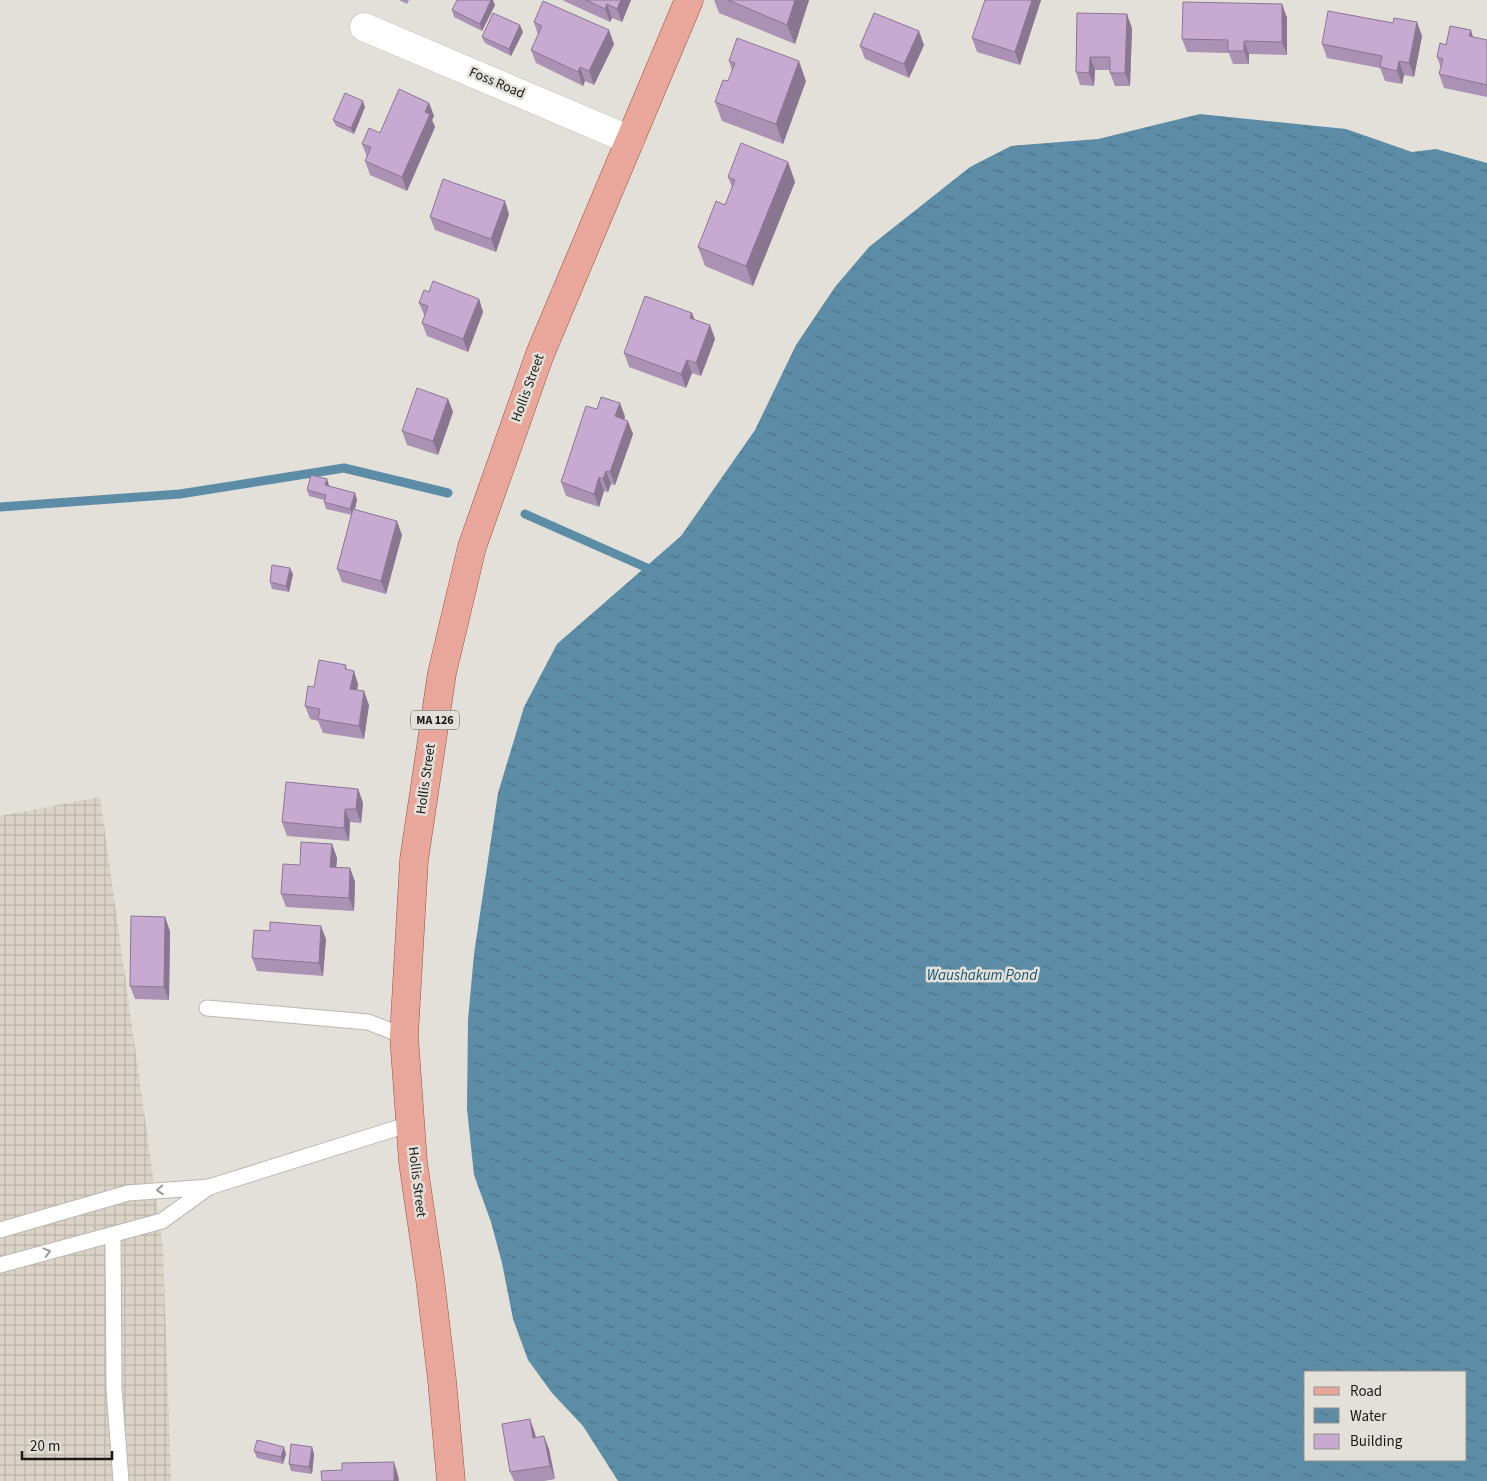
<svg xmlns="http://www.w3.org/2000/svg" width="1487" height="1481" font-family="'Source Sans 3',sans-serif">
<defs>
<pattern id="industrial-grid" width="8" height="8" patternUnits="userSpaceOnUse" patternTransform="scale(1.25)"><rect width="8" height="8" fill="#dbd3c7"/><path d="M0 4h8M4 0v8" fill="none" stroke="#bbb5aa"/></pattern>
<pattern id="water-ripples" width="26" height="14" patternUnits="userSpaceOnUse" patternTransform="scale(1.25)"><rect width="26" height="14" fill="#5d8ca6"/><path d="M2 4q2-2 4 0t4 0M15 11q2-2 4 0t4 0" fill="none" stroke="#4c7286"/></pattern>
</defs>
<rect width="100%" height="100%" fill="#e3e0da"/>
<path fill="url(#industrial-grid)" d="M100 797 163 1248 171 1481H0V816Z"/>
<path fill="url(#water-ripples)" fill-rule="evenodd" d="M1200 114 1346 129 1412 152 1436 149 1487 163V1481H618L583 1426 552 1393 528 1360 513 1319 502 1263 491 1222 474 1175 467 1109 468 1020 474 954 498 793 524 707 557 644 681 536 755 430 796 345 835 287 869 247 970 167 1011 146 1098 139ZM1306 1372H1466V1460H1306Z"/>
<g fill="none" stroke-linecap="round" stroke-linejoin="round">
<g stroke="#5d8ca6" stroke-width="9">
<path d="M0 507 180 494 344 468 448 493"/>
<path d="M525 514 654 571"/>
</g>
<g stroke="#bbb8b3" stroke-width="17">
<g id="lane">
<path d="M207 1008 368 1022 404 1036"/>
<path d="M0 1230 128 1193 209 1187 410 1124"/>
<path d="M113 1235 114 1388 121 1481"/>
<path d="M0 1265 162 1221 209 1187"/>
</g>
</g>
<g stroke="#bbb8b3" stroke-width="29">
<path id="street" d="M364 27 630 140"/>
</g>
<g stroke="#974e41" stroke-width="29">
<path id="primary" d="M451 1481 442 1380 430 1279 413 1162 404 1036 414 860 442 673 472 547 540 354 689 0"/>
</g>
<use href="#lane" stroke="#fff" stroke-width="15"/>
<use href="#street" stroke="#fff" stroke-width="28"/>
<use href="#primary" stroke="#e9a69a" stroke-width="28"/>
</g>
<g fill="#ab91b4">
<path d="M399 0H409L407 4Z"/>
<path d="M563 0H631L622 22 612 18 610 22 564 1Z"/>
<path d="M714 0H809L795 44 719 13Z"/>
<path d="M1041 0 1020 65 977 52 972 38Z"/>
<path d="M1282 4 1287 18V55L1249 54V64H1233L1229 53 1187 52 1182 39Z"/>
<path d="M495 5 482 31 454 17 452 10Z"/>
<path d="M1077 13 1132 28 1130 86H1115L1110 73V70H1095L1094 86 1080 85 1076 72Z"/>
<path d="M534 22 614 44 594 85 585 81 583 86 536 63 531 50 538 35Z"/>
<path d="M523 32 511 56 485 43 482 37Z"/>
<path d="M1422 36 1414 77 1404 75 1402 84 1385 81 1380 68 1327 58 1322 44Z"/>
<path d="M1473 37 1487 40V97L1444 88 1439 74 1441 68 1437 57 1446 45Z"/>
<path d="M924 45 909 78 865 59 860 46Z"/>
<path d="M729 61 806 81 783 144 722 121 715 102 728 81 732 70Z"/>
<path d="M429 103 434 116 432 120 435 127 407 191 370 175 365 161 367 157 362 144Z"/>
<path d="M365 107 354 134 336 126 333 120Z"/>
<path d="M788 162 795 182 753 286 705 266 698 247 725 205 732 187 728 177Z"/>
<path d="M509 214 496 252 435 230 430 217Z"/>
<path d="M429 292 479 299 483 312 468 352 427 336 422 323 425 317 419 303Z"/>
<path d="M692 313 694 320 710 325 715 339 701 376 692 373 686 388 629 367 624 353Z"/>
<path d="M448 399 453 412 438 455 407 445 402 431Z"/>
<path d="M620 403 625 417 624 419 633 434 615 485 611 484 608 492 604 491 599 507 566 496 561 482 597 409Z"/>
<path d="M327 479 329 486 355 493 357 500 355 509 402 535 386 594 342 582 337 569 352 515 326 509 324 502V500L309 496 307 490Z"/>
<path d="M293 574 289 592 272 589 270 582Z"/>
<path d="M346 665 347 670 358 684 357 690 369 705 364 739 323 733 318 721 310 719 305 706 314 687Z"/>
<path d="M358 789 363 803 361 823 350 822 349 841 287 836 282 822Z"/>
<path d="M332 844 337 858 336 868H350L355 882 354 911 286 907 281 894 300 865Z"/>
<path d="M170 931 169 1000 135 999 130 986Z"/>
<path d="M326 939 323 976 257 971 252 958Z"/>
<path d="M535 1433V1437L549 1449 555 1479 544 1481H514L510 1472Z"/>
<path d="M312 1447 314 1454 312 1474 291 1471 289 1464Z"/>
<path d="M254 1451 286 1454 283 1464 257 1458Z"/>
</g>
<g fill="#8b7692">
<path d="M491 0H493L495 5 482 31 480 24Z"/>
<path d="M621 0H631L622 22 617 9Z"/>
<path d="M795 0H809L795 44 787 25Z"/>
<path d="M1032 0H1041L1020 65 1015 52Z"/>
<path d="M607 4 612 18 610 22 605 9Z"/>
<path d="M1282 4 1287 18V55L1282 42Z"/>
<path d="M1127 14 1132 28 1130 86 1125 73Z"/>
<path d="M1417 22 1422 36 1414 77 1409 63Z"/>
<path d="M520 25 523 32 511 56 509 49Z"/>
<path d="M609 30 614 44 594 85 589 71Z"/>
<path d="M1471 30 1475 44 1469 36Z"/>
<path d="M919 31 924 45 909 78 904 64Z"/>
<path d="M1244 41 1249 54V64L1244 51Z"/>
<path d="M1090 57 1095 70 1094 86 1089 73Z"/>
<path d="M799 61 806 81 783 144 776 124Z"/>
<path d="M1399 61 1404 75 1402 84 1397 71Z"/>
<path d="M580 67 585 81 583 86 578 72Z"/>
<path d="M363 101 365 107 354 134 351 128Z"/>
<path d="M429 103 434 116 432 120 435 127 407 191 402 177Z"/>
<path d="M788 162 795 182 753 286 746 266Z"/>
<path d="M505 201 509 214 496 252 491 239Z"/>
<path d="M479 299 483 312 468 352 463 339Z"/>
<path d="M692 313 697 326 690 318Z"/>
<path d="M710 325 715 339 701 376 696 363Z"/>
<path d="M687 360 692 373 686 388 681 374Z"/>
<path d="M448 399 453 412 438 455 433 441Z"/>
<path d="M620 403 625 417 620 430 615 416Z"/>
<path d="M628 421 633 434 615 485 610 472Z"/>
<path d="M606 471 611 484 608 492 603 479Z"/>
<path d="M599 477 604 491 599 507 594 494Z"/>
<path d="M327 479 329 486 328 492 325 485Z"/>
<path d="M355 493 357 500 353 516 350 509Z"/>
<path d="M397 521 402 535 386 594 381 581Z"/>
<path d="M290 568 293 574 289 592 286 586Z"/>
<path d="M354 671 358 684 355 703 350 689Z"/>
<path d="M364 691 369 705 364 739 359 726Z"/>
<path d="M358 789 363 803 361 823 356 809Z"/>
<path d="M345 809 350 822 349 841 344 828Z"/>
<path d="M332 844 337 858 335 881 330 867Z"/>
<path d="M350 868 355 882 354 911 349 898Z"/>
<path d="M165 917 170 931 169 1000 164 987Z"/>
<path d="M321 926 326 939 323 976 319 963Z"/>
<path d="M530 1419 535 1433 538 1451 533 1438Z"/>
<path d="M544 1436 549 1449 555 1479 550 1466Z"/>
<path d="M284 1447 286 1454 283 1464 281 1457Z"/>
<path d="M312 1447 314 1454 312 1474 309 1467Z"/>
<path d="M394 1462 398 1475 399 1481H394Z"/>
</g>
<g fill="#c7a9d1" stroke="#8b7692">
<path d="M457 0H491L480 24 452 10Z"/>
<path d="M586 0H621L617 9 607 4 605 9Z"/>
<path d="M728 0H795L787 25Z"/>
<path d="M985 0H1032L1015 52 972 38Z"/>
<path d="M543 1 609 30 589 71 580 67 578 72 531 50 542 26 534 22Z"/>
<path d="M1183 2 1282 4V42L1244 41V51H1228V40L1182 39Z"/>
<path d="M1328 11 1393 23 1394 18 1417 22 1409 63 1399 61 1397 71 1380 67 1382 56 1322 44Z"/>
<path d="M493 13 520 25 509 49 482 37Z"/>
<path d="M874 13 919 31 904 64 860 46Z"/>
<path d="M1077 13 1127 14 1125 73H1110V57H1090L1089 73 1076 72Z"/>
<path d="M1450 26 1471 30 1469 36 1487 40V85L1439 74 1443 59 1437 57 1440 43 1446 45Z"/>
<path d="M737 38 799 61 776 124 715 102 723 80 728 81 735 63 729 61Z"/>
<path d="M399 89 429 103 425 112 430 114 402 177 365 161 371 147 362 144 369 128 380 133Z"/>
<path d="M345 93 363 101 351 128 333 120Z"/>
<path d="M741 143 788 162 746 266 698 247 716 201 725 205 735 180 728 177Z"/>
<path d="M443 179 505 201 491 239 430 217Z"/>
<path d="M433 281 479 299 463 339 422 323 428 306 419 303 424 290 429 292Z"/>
<path d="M645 296 692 313 690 318 710 325 696 363 687 360 681 374 624 353Z"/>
<path d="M417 388 448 399 433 441 402 431Z"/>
<path d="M601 397 620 403 615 416 628 421 610 472 606 471 603 479 599 477 594 494 561 482 586 406 597 409Z"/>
<path d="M311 475 327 479 325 485 355 493 350 509 324 502 326 495 307 490Z"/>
<path d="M353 509 397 521 381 581 337 569Z"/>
<path d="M272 565 290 568 286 586 270 582Z"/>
<path d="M319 660 346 665 345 669 354 671 350 689 364 691 359 726 318 719 320 709 305 706 308 686 314 687Z"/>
<path d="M286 782 358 789 356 809H345L344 828 282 822Z"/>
<path d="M301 842 332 844 330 867 350 868 349 898 281 894 283 864 300 865Z"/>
<path d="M131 916 165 917 164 987 130 986Z"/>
<path d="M270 922 321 926 319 963 252 958 254 930 270 931Z"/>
<path d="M530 1419 533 1438 544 1436 550 1466 510 1472 502 1424Z"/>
<path d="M257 1440 284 1447 281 1457 254 1451Z"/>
<path d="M291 1444 312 1447 309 1467 289 1464Z"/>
<path d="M394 1462V1481H322L321 1471 342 1470V1463Z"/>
</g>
<defs><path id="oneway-chevron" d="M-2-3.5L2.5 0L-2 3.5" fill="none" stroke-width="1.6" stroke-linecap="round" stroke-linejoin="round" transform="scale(1.25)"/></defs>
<g stroke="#989897">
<use href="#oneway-chevron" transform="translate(160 1190) rotate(176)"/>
<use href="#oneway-chevron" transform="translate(47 1252) rotate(-15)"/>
</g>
<g text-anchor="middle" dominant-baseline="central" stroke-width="5" stroke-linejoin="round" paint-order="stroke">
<rect fill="#e3e0da" stroke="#565552" stroke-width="1" x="411" y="710.5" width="48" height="19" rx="4"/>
<g font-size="12" font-weight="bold" fill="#1a1917">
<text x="435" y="720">MA 126</text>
</g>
<g font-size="14" fill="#1a1917" stroke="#e3e0da">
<text transform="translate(497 83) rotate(23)">Foss Road</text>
<text transform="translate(528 388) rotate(-70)">Hollis Street</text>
<text transform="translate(426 779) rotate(-82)">Hollis Street</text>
<text transform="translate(417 1182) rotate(83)">Hollis Street</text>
</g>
<g font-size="15" font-style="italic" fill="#185470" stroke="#e3e0da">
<text x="982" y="975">Waushakum Pond</text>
</g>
</g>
<rect x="1304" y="1371" width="162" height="90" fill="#e3e0da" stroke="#93908c"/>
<rect x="1314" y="1387" width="25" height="8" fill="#e9a69a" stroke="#93908c"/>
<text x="1350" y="1396" font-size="15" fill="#1a1917">Road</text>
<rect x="1314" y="1408" width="25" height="15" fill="url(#water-ripples)" stroke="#93908c"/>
<text x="1350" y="1421" font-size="15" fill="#1a1917">Water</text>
<rect x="1314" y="1434" width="25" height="15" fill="#c7a9d1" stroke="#93908c"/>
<text x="1350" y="1446" font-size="15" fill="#1a1917">Building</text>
<path d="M22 1451v8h90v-8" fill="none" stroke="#1a1917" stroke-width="2.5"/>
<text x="30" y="1451" font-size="15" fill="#1a1917" stroke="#e3e0da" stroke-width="4" paint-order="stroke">20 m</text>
</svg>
